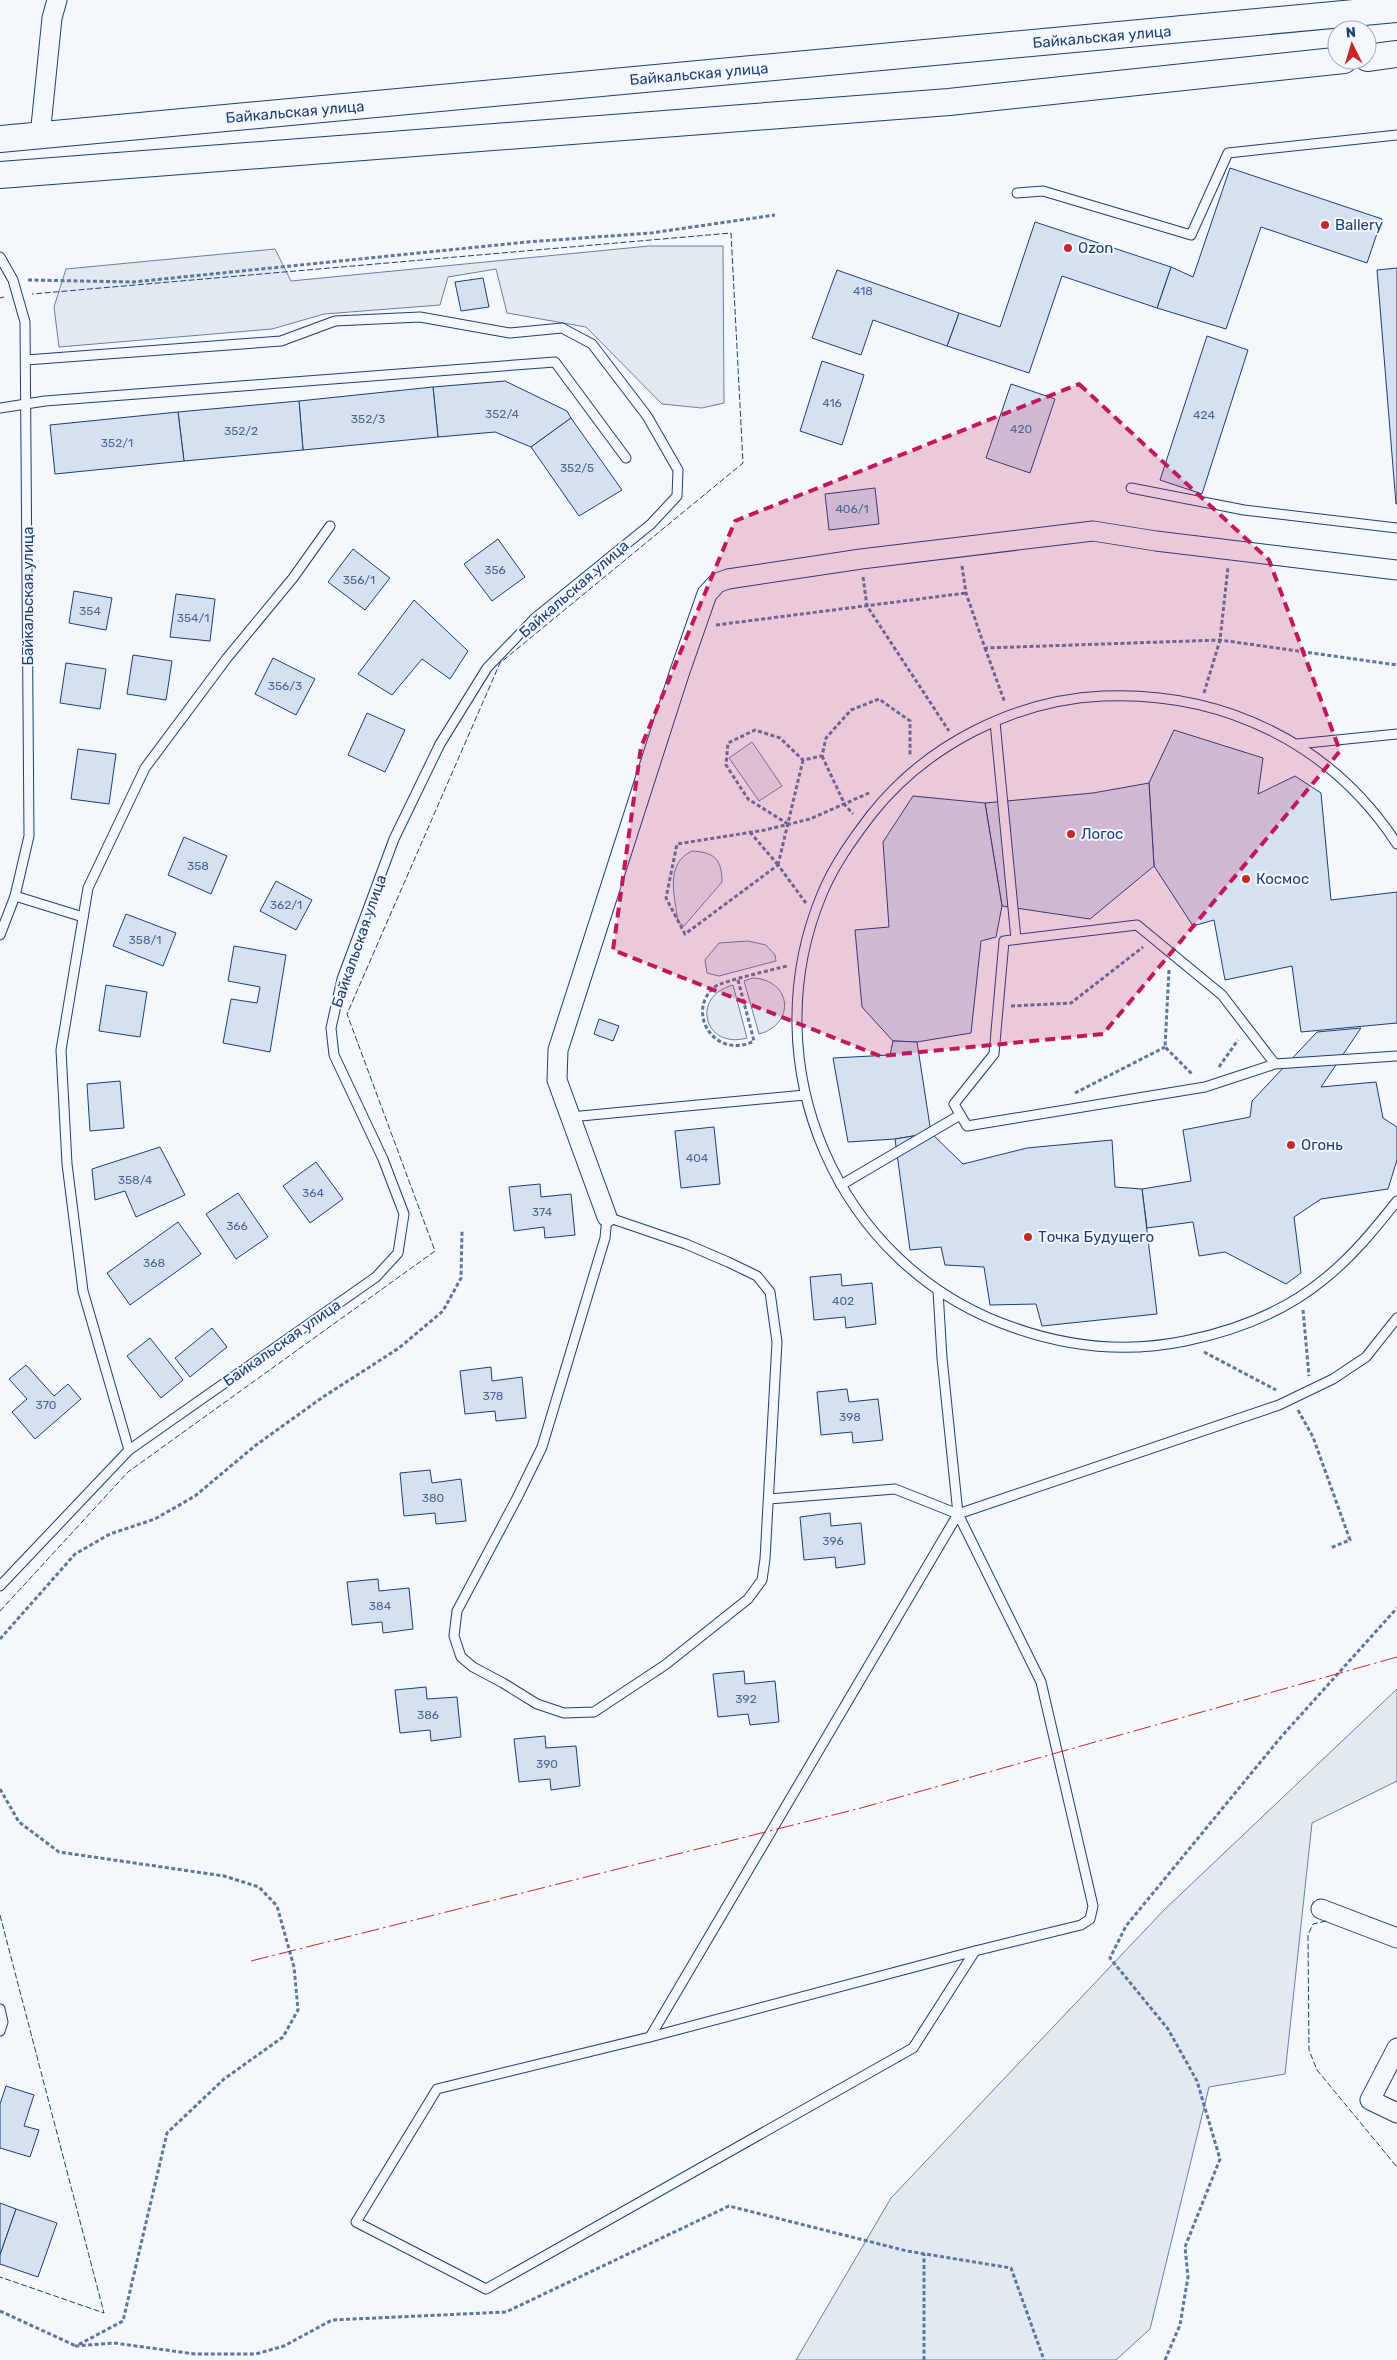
<svg xmlns="http://www.w3.org/2000/svg" width="1397" height="2360" font-family="Rubik,sans-serif">
<rect width="100%" height="100%" fill="#f4f7fb"/>
<g fill="#e3e9f0" stroke="#687fa3">
<path d="M649 246H723L724 403 702 408 662 404 586 327 507 313 496 269 448 277 440 305 324 314 272 329 59 347 54 307 66 269 275 249 291 281Z"/>
<path d="M752 742 782 786 759 801 729 758Z"/>
<path d="M692 851C714 852 722 859 722 882L684 926 678 922C675 897 664 864 692 851Z"/>
<path d="M748 941 766 945 775 955 776 961 719 976 707 973 705 960 719 943Z"/>
<path d="M753 978C792 980 796 1024 759 1034L744 981Z"/>
<path d="M733 985 747 1038C704 1050 690 996 733 985Z"/>
<path d="M1397 1689V1781L1312 1823 1285 2074 1209 2087 1150 2329 1116 2360H796L891 2198 1164 1910Z"/>
</g>
<g fill="#d5e0f0" stroke="#1d3f73">
<path d="M1230 168 1382 219 1367 263 1261 227 1226 329 1157 308 1171 267 1193 277Z"/>
<path d="M1035 222 1171 267 1157 308 1062 276 1029 373 947 346 959 313 1000 327Z"/>
<path d="M1397 268V504H1396L1377 270Z"/>
<path d="M837 270 959 313 947 346 873 320 861 355 812 338Z"/>
<path d="M483 278 489 307 461 311 455 282Z"/>
<path d="M1207 336 1248 350 1202 494 1160 480Z"/>
<path d="M822 361 864 375 842 445 800 431Z"/>
<path d="M505 381 567 411 571 418 531 447 495 432 438 437 433 387Z"/>
<path d="M1011 384 1055 399 1030 473 986 458Z"/>
<path d="M433 387 438 437 303 450 299 401Z"/>
<path d="M299 401 303 450 184 461 178 412Z"/>
<path d="M178 412 184 461 55 474 50 425Z"/>
<path d="M571 418 622 490 579 516 531 447Z"/>
<path d="M875 488 879 524 829 530 825 494Z"/>
<path d="M498 539 525 577 492 601 464 564Z"/>
<path d="M353 549 390 578 365 610 328 582Z"/>
<path d="M74 591 112 598 106 630 69 623Z"/>
<path d="M176 594 215 599 210 641 170 637Z"/>
<path d="M414 600 468 651 450 679 422 659 392 695 358 674Z"/>
<path d="M133 655 172 661 166 700 127 694Z"/>
<path d="M273 658 315 679 296 715 255 694Z"/>
<path d="M66 663 106 669 100 709 60 703Z"/>
<path d="M367 713 405 730 385 772 348 755Z"/>
<path d="M1174 730 1263 758 1258 794 1295 776 1321 793 1331 900 1397 892V1023L1301 1032 1292 966 1225 980 1214 920 1193 926 1154 866 1149 783Z"/>
<path d="M78 749 116 754 109 804 71 799Z"/>
<path d="M1149 783 1154 866 1090 919 1002 906 985 803 1093 793Z"/>
<path d="M913 796 985 803 1002 906 996 937 981 941 971 1033 917 1042 893 1041 862 1007 855 930 889 927 883 842Z"/>
<path d="M184 837 227 856 211 894 168 875Z"/>
<path d="M276 881 312 900 296 930 260 911Z"/>
<path d="M126 914 176 933 163 966 113 946Z"/>
<path d="M234 946 286 955 270 1052 223 1043 231 999 257 1003 260 987 228 981Z"/>
<path d="M106 985 147 992 140 1037 99 1031Z"/>
<path d="M599 1019 619 1026 613 1041 594 1034Z"/>
<path d="M1361 1028 1321 1087 1376 1082 1383 1118 1397 1127V1160L1388 1189 1321 1199 1294 1217 1301 1273 1286 1284 1225 1252 1199 1256 1193 1222 1147 1228 1142 1189 1191 1181 1183 1130 1250 1117 1252 1101 1317 1032Z"/>
<path d="M893 1041 917 1042 931 1133 895 1139 848 1142 833 1058 890 1055Z"/>
<path d="M120 1081 124 1128 90 1131 87 1084Z"/>
<path d="M714 1127 720 1184 681 1188 675 1131Z"/>
<path d="M931 1133 963 1164 1027 1148 1112 1140 1115 1187 1142 1189 1157 1314 1042 1326 1036 1304 990 1305 984 1267 945 1265 941 1247 910 1250 895 1139Z"/>
<path d="M160 1147 185 1195 136 1217 125 1191 95 1200 92 1169Z"/>
<path d="M316 1162 343 1199 310 1223 283 1186Z"/>
<path d="M540 1184 541 1197 571 1194 575 1235 545 1238 544 1227 514 1231 509 1187Z"/>
<path d="M238 1193 268 1237 236 1259 206 1214Z"/>
<path d="M178 1222 201 1254 130 1305 107 1273Z"/>
<path d="M841 1274 842 1286 872 1283 876 1324 846 1328 845 1317 814 1320 810 1277Z"/>
<path d="M212 1328 227 1347 190 1377 175 1358Z"/>
<path d="M150 1338 183 1380 161 1398 127 1356Z"/>
<path d="M26 1365 54 1396 68 1384 81 1399 35 1439 12 1412 27 1399 9 1379Z"/>
<path d="M491 1367 492 1381 522 1377 526 1418 496 1421 495 1411 465 1414 460 1371Z"/>
<path d="M847 1389 849 1402 878 1399 883 1440 853 1443 852 1432 821 1435 817 1392Z"/>
<path d="M430 1470 432 1483 461 1479 466 1521 436 1524 435 1513 404 1516 400 1473Z"/>
<path d="M830 1513 831 1526 861 1523 865 1564 836 1568 835 1557 804 1560 800 1517Z"/>
<path d="M378 1579 379 1591 409 1588 413 1629 383 1633 382 1622 352 1625 347 1582Z"/>
<path d="M744 1671 745 1684 775 1681 779 1722 750 1725 748 1714 718 1717 713 1674Z"/>
<path d="M426 1687 427 1699 457 1697 461 1737 431 1741 430 1730 400 1733 395 1690Z"/>
<path d="M545 1736 546 1748 576 1746 580 1786 551 1790 550 1779 519 1782 514 1739Z"/>
<path d="M6 2086 34 2095 24 2126 39 2130 30 2157 0 2148V2104Z"/>
<path d="M0 2203 16 2209 0 2255Z"/>
<path d="M16 2209 57 2223 38 2277 0 2264V2255Z"/>
</g>
<g fill="none" stroke-linecap="round" stroke-linejoin="round">
<g stroke="#1d3f73" stroke-width="11">
<g id="lane">
<path d="M1017 193 1043 191 1191 235 1228 153 1397 135"/>
<path d="M0 257 13 280 25 322 29 836 15 896 0 935"/>
<path d="M0 408 45 401 555 362 626 458"/>
<path d="M1131 488 1244 510 1397 528"/>
<path d="M995 722 1016 939"/>
<path d="M1297 744 1397 734"/>
<path d="M1397 844C1331 743 1223 691 1103 696 1015 700 926 745 871 815 852 840 834 865 822 894 751 1064 836 1266 1012 1327 1068 1347 1127 1353 1185 1341 1234 1331 1284 1312 1323 1280 1352 1257 1374 1230 1397 1201"/>
<path d="M15 896 83 917"/>
<path d="M1275 1064 1222 995 1137 925 1004 941 994 1054 954 1104 967 1126 1205 1087 1275 1064 1397 1056"/>
<path d="M570 1117 805 1095"/>
<path d="M841 1185 960 1115"/>
<path d="M607 1217 686 1244 728 1262 757 1276 770 1292 777 1342 765 1559 762 1580 748 1599 665 1665 594 1712 564 1713 537 1704 503 1683 473 1667 461 1657 454 1636 457 1611 517 1498 542 1447 605 1238Z"/>
<path d="M938 1291 942 1358 958 1514 1279 1405 1333 1379 1366 1357 1397 1318"/>
<path d="M129 1450 83 1291 67 1164 61 1050 88 888 145 768 227 658 293 578 330 526"/>
<path d="M769 1499 895 1489 958 1514 650 2037 437 2089 356 2222 486 2289 913 2048 975 1951 1081 1925 1090 1919 1093 1906 1041 1682 958 1514"/>
<path d="M0 1586 129 1450 376 1277 398 1253 404 1214 383 1159 334 1055 331 1028 342 979 394 839 440 744 487 668 535 618 651 524 677 496 678 470 647 416 592 344 562 328 510 333 420 317 335 321 281 341 26 360"/>
<path d="M0 2009 3 2022 0 2031"/>
<path d="M650 2037 975 1951"/>
</g>
</g>
<g stroke="#1d3f73" stroke-width="21">
<g id="street">
<path d="M40 136 52 18 57 0"/>
<path d="M607 1217 557 1080 558 1050 679 674 707 594 717 583 728 579 861 559 1093 531 1156 541 1397 570"/>
<path d="M1321 1909 1397 1938"/>
<path d="M1397 2048 1370 2100 1397 2113"/>
</g>
</g>
<g stroke="#1d3f73" stroke-width="28">
<g id="secondary">
<path d="M1367 58 1397 54"/>
<path d="M0 139 1397 9"/>
<path d="M0 175 949 102 1344 60"/>
</g>
</g>
<g stroke="#5e769c" stroke-width="3" stroke-dasharray="4 2.5" stroke-linecap="butt">
<path d="M28 280 133 282 527 242 651 233 775 215"/>
<path d="M962 566 966 593 985 648 1220 640 1397 665"/>
<path d="M863 577 867 606 949 731"/>
<path d="M716 625 966 593"/>
<path d="M985 648 1005 703"/>
<path d="M1204 693 1220 640 1228 567"/>
<path d="M822 756 845 805 853 814"/>
<path d="M788 824 748 799 726 765 728 743 755 730 780 738 803 760 822 756 826 738 851 710 879 699 910 721V755"/>
<path d="M750 832 778 865"/>
<path d="M778 865 803 760"/>
<path d="M806 903 778 865 685 934 666 898 677 844 765 830 810 819 869 793"/>
<path d="M1169 970 1165 1047 1193 1075"/>
<path d="M738 980 754 1041C714 1061 684 1010 716 986 724 981 775 969 787 966"/>
<path d="M1011 1006 1071 1003 1143 947"/>
<path d="M1219 1067 1238 1040"/>
<path d="M1075 1093 1165 1047"/>
<path d="M1303 1310 1309 1376"/>
<path d="M1204 1352 1276 1390"/>
<path d="M1298 1410 1313 1437 1350 1540 1330 1548"/>
<path d="M0 1639 75 1554 110 1534 155 1519 195 1496 256 1445 323 1397 399 1348 443 1311 461 1278 462 1231"/>
<path d="M0 1789 19 1822 59 1852 224 1876 259 1887 277 1906 294 1967 298 2010 283 2037 224 2079 167 2133 123 2321 76 2346 114 2343 195 2354H256L284 2346 332 2320 506 2312 729 2206 907 2251 1011 2268 1044 2360"/>
<path d="M0 2311 76 2346"/>
<path d="M924 2360V2254"/>
<path d="M1165 2360 1180 2325 1188 2277 1185 2247 1220 2159 1197 2081 1168 2029 1110 1958 1126 1926 1281 1737 1397 1608"/>
</g>
<use href="#lane" stroke="#f4f7fb" stroke-width="9"/>
<use href="#street" stroke="#f4f7fb" stroke-width="19"/>
<use href="#secondary" stroke="#f4f7fb" stroke-width="26"/>
<g stroke="#1d3f73" stroke-width="1" stroke-dasharray="6 2.5" stroke-linecap="butt">
<path d="M0 298 4 297"/>
<path d="M0 1611 128 1472 435 1251 347 1014 500 663 743 463 731 233 32 294"/>
<path d="M0 1915 104 2313 0 2277"/>
<path d="M1326 1921 1313 1924 1308 1935 1309 2050 1317 2070 1397 2167"/>
</g>
<path stroke="#c62828" stroke-width="1" stroke-dasharray="18 4 2.5 4" stroke-linecap="butt" d="M251 1961 861 1808 1397 1657"/>
</g>
<path fill="#c2185b" fill-opacity="0.2" stroke="#c2185b" stroke-width="4" stroke-dasharray="10 6" stroke-linejoin="round" d="M1079 384 1269 560 1340 751 1103 1034 880 1056 613 950 641 747 735 521Z"/>
<g fill="#c62828" stroke="#f4f7fb" stroke-width="2">
<circle cx="1325" cy="225" r="5"/>
<circle cx="1068" cy="248" r="5"/>
<circle cx="1071" cy="834" r="5"/>
<circle cx="1246" cy="879" r="5"/>
<circle cx="1291" cy="1145" r="5"/>
<circle cx="1028" cy="1237" r="5"/>
</g>
<g text-anchor="middle" dominant-baseline="central" stroke-width="4" stroke-linejoin="round" paint-order="stroke">
<g font-size="12" fill="#4b6792">
<text x="863" y="291">418</text>
<text x="832" y="403">416</text>
<text x="502" y="414">352/4</text>
<text x="1204" y="415">424</text>
<text x="368" y="419">352/3</text>
<text x="1021" y="429">420</text>
<text x="241" y="431">352/2</text>
<text x="117" y="443">352/1</text>
<text x="577" y="468">352/5</text>
<text x="852" y="509">406/1</text>
<text x="495" y="570">356</text>
<text x="359" y="580">356/1</text>
<text x="90" y="611">354</text>
<text x="193" y="618">354/1</text>
<text x="285" y="686">356/3</text>
<text x="198" y="866">358</text>
<text x="286" y="905">362/1</text>
<text x="145" y="940">358/1</text>
<text x="697" y="1158">404</text>
<text x="135" y="1180">358/4</text>
<text x="313" y="1193">364</text>
<text x="542" y="1212">374</text>
<text x="237" y="1226">366</text>
<text x="154" y="1263">368</text>
<text x="843" y="1301">402</text>
<text x="493" y="1396">378</text>
<text x="46" y="1405">370</text>
<text x="850" y="1417">398</text>
<text x="433" y="1498">380</text>
<text x="833" y="1541">396</text>
<text x="380" y="1606">384</text>
<text x="746" y="1699">392</text>
<text x="428" y="1715">386</text>
<text x="547" y="1764">390</text>
</g>
<g font-size="15" fill="#1d3f73" stroke="#f4f7fb">
<text transform="translate(1102 37) rotate(-5)">Байкальская улица</text>
<text transform="translate(699 74) rotate(-5)">Байкальская улица</text>
<text transform="translate(295 112) rotate(-5)">Байкальская улица</text>
<text transform="translate(574 589) rotate(-41)">Байкальская улица</text>
<text transform="translate(28 596) rotate(-90)">Байкальская улица</text>
<text transform="translate(359 941) rotate(-71)">Байкальская улица</text>
<text transform="translate(282 1343) rotate(-35)">Байкальская улица</text>
</g>
<g font-size="15" fill="#1d3f73" stroke="#f4f7fb" text-anchor="start">
<text x="1335" y="225">Ballery</text>
<text x="1078" y="248">Ozon</text>
<text x="1081" y="834">Логос</text>
<text x="1256" y="879">Космос</text>
<text x="1301" y="1145">Огонь</text>
<text x="1038" y="1237">Точка Будущего</text>
</g>
</g>
<g transform="translate(1352 45) rotate(355)"><circle r="24" fill="#f4f7fb" stroke="#9eadc5"/>
<path d="M0-4L9 19L0 12L-9 19Z" fill="#c62828"/>
<text y="-8" font-size="14" font-weight="bold" text-anchor="middle" fill="#1d3f73">N</text>
</g>
</svg>
